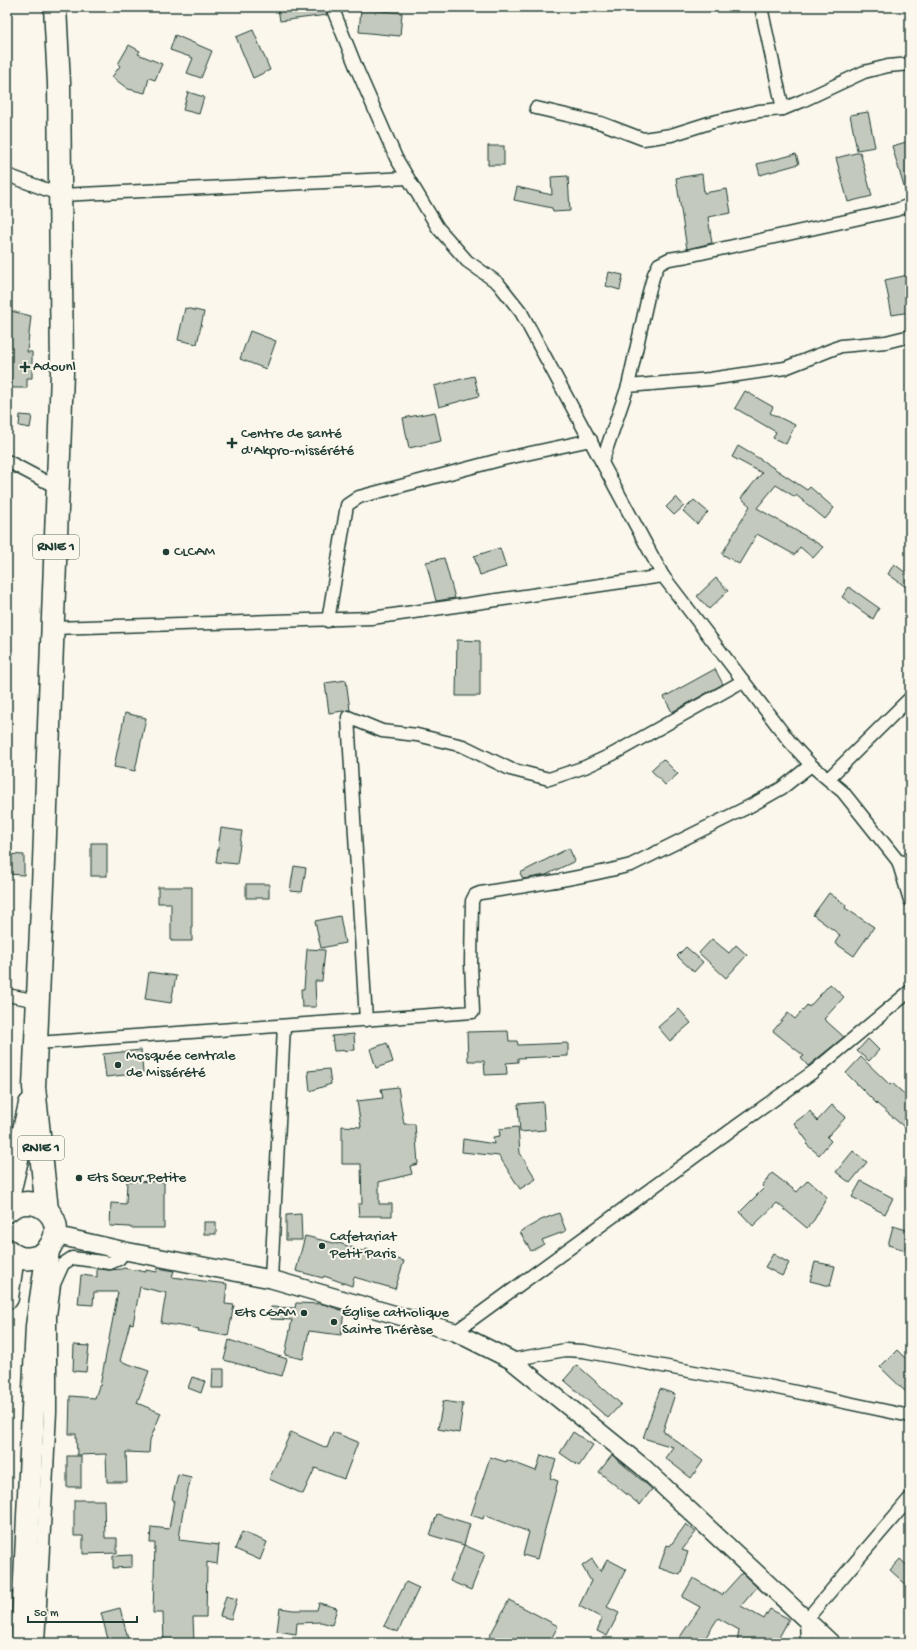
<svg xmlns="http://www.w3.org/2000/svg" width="917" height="1650" font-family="'Gochi Hand',sans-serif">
<rect width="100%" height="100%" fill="#fbf7ec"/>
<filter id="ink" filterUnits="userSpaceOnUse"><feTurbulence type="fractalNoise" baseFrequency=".025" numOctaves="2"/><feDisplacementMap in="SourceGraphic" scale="8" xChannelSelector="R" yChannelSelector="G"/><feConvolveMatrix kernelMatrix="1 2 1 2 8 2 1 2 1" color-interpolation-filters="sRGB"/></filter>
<g filter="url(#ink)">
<g fill="#c4c9be" stroke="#1f3d34">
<path d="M288 7H325L327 15 280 21 278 8Z"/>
<path d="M361 9 402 13 400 36 359 32Z"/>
<path d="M253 30 270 70 253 78 236 37Z"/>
<path d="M175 35 212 51 201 78 187 73 193 58 170 50Z"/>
<path d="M129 45 140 51 138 54 162 64 155 80 149 78 145 93 128 89 112 77 120 66 118 64Z"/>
<path d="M188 92 204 97 199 114 183 110Z"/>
<path d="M868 112 875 147 857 150 850 115Z"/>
<path d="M910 141V197H907L892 146Z"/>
<rect x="488" y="146" width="16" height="19"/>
<path d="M860 152 872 196 848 202 836 158Z"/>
<path d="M796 154 799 164 760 175 757 164Z"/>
<path d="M702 174 704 193 727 189 731 213 708 217 712 243 687 249 676 178Z"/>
<path d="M568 176 570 211 553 212 552 208 514 200 517 187 552 195 551 177Z"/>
<path d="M609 272 623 275 620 290 606 286Z"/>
<path d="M908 275 910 287V312L892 315 885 280Z"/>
<path d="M185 308 204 312 197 344 178 340Z"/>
<path d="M7 310 31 316 27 352H32V378H27V388H11V378H7Z"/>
<path d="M250 331 276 341 266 369 240 359Z"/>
<path d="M474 376 479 396 439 407 434 386Z"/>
<path d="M745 391 773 407 770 413 795 425 786 444 773 438 776 432 735 408Z"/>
<path d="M435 412 441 441 409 448 403 418Z"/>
<path d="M20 415 32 416 30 428 19 426Z"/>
<path d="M738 446 760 459 807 490 810 487 834 508 825 519 796 495 795 497 776 485 757 508 814 541 823 547 813 558 800 547 795 555 757 534 739 564 722 554 750 506 741 498 762 473 732 457Z"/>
<path d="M676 497 684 506 674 515 666 507Z"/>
<path d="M694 500 708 512 697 524 683 511Z"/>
<path d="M500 548 506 567 480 575 474 556Z"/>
<path d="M444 558 455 598 436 601 426 562Z"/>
<path d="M894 564 910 576V590L888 574Z"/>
<path d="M716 578 728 591 709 609 697 596Z"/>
<path d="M849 587 879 608 873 619 842 597Z"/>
<path d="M457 640 480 641V696H456Z"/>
<path d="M715 669 723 684 672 712 664 697Z"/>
<path d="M346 680 350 710 329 713 325 683Z"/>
<path d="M125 713 146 718 135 771 114 767Z"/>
<path d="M663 759 678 774 665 785 651 770Z"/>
<path d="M221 828 242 831 237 864 216 862Z"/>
<rect x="91" y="843" width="16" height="33"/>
<path d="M569 848 575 861 546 875 523 879 520 873Z"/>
<path d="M7 854 24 855V875L7 874Z"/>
<path d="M294 866 306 868 302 892 290 891Z"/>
<rect x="246" y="884" width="23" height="14"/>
<path d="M158 887H192V941H171V903H158Z"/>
<path d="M829 893 846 905 845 908 874 927 854 956 835 943 840 935 813 915Z"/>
<path d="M340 916 345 943 321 948 315 921Z"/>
<path d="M712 939 729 953 736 945 747 955 726 978 699 953Z"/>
<path d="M686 947 703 962 694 972 677 956Z"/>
<path d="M307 949 325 950 322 981H315L316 1007H302L301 989H304Z"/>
<path d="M149 972 176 976 171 1003 145 999Z"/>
<path d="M830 984 844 997 824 1019 844 1037 808 1066 801 1058 804 1056 773 1031 788 1013 795 1019 807 1005 809 1007Z"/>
<path d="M679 1009 691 1023 670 1041 658 1027Z"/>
<path d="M508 1031 509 1041H517L518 1045 568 1043V1056L518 1058V1062L506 1063 507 1074 485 1075 484 1061H468L467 1032Z"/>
<path d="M354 1034 355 1050 334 1051 332 1036Z"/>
<path d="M868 1039 879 1050 869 1061 857 1051Z"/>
<path d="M387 1043 393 1062 376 1068 370 1049Z"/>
<path d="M141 1050 143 1073 106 1077 103 1054Z"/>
<path d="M861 1057 890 1085 892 1083 910 1099V1132L876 1103 846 1073Z"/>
<path d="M329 1069 331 1084 310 1091 308 1071Z"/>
<path d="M398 1087 404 1124H415L418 1164 410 1166 412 1174 379 1182V1204H392V1216H359L358 1204H362L361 1164H342V1126L361 1127 357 1101 383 1098 381 1089Z"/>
<path d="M543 1102 545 1130 520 1132 518 1104Z"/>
<path d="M832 1105 846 1117 827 1137 831 1141 819 1155 806 1144 808 1142 794 1123 810 1111 817 1121Z"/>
<path d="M518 1127 520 1153 536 1179 520 1189 499 1156 462 1152 463 1139 494 1144 493 1137 500 1136 499 1129Z"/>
<path d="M853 1151 867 1162 850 1183 836 1172Z"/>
<path d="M772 1173 797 1192 808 1180 827 1197 814 1220 807 1228 777 1203 753 1226 740 1212 764 1188 762 1186Z"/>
<path d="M127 1181 164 1182V1228H130V1227L110 1226 111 1203 126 1204Z"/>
<path d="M861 1181 893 1198 885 1214 852 1197Z"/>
<path d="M559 1213 566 1231 542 1240 544 1244 531 1251 520 1232 541 1220Z"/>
<path d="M301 1214 302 1240H286V1215Z"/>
<rect x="204" y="1222" width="12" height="12"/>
<path d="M893 1226 910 1231 905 1250 888 1245Z"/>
<path d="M305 1236 338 1244 339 1243 365 1252 366 1249 404 1261 395 1289 354 1277 352 1286 324 1276 323 1278 296 1271Z"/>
<path d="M773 1254 789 1263 782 1276 765 1267Z"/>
<path d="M815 1262 835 1266 830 1286 810 1281Z"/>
<path d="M123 1268 146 1272V1270L157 1272 158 1268 174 1271 172 1277 227 1284 225 1304 234 1305 228 1336 198 1331 199 1329 161 1323 166 1293 140 1287 133 1324 130 1323 120 1361 149 1371 137 1403 161 1413 150 1440 149 1453 126 1452 127 1482H107L106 1454 77 1455 76 1434H69L70 1396 95 1398 99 1386H100L118 1292H94L93 1305 78 1304 81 1275 97 1277V1269L109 1270 122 1269Z"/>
<path d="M296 1303 323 1304 344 1311 341 1335 309 1331 303 1359 285 1355 292 1320 271 1319V1307L295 1308Z"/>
<path d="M229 1340 287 1359 282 1376 224 1360Z"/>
<path d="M74 1345 89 1346 86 1372 73 1371Z"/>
<path d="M897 1350 910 1363V1396L880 1367Z"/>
<path d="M577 1365 621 1404 608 1418 564 1380Z"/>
<path d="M213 1369H224V1388H212Z"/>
<path d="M192 1377 205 1381 201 1393 188 1388Z"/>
<path d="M660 1389 675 1394 663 1431 703 1461 691 1478 665 1458 673 1447 643 1438Z"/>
<path d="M443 1401 463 1404 459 1433 438 1429Z"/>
<path d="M291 1432 327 1448 333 1432 358 1442 344 1479 315 1468 303 1494 269 1479Z"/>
<path d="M573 1432 593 1445 579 1466 560 1453Z"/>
<path d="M541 1455 556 1460 550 1478 558 1481 537 1559 523 1555 529 1532 484 1515 483 1519 471 1515 490 1457 506 1462 507 1460 536 1471Z"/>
<path d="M612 1455 652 1489 640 1505 599 1472Z"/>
<rect x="67" y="1456" width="14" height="31"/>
<path d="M178 1474 191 1477 182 1516 179 1540 219 1545 217 1564 207 1562 206 1617H193L194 1643H164L163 1613H153L155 1543H150L151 1527 169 1529 174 1500 172 1499Z"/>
<path d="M74 1500H104L105 1538H117V1553L83 1554V1536H74Z"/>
<path d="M437 1514 470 1524 464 1545 430 1535Z"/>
<path d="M686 1524 696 1532 682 1550 688 1552 680 1575 659 1568 667 1545 670 1546Z"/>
<path d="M242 1532 267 1542 260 1560 235 1549Z"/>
<path d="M464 1545 485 1554 471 1590 450 1581Z"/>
<path d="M132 1555V1567L113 1568V1556Z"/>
<path d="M592 1559 601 1572 607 1559 626 1569 607 1607 619 1613 607 1636 597 1631 602 1618 579 1606 591 1581 582 1566Z"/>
<path d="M900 1559 910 1568V1588L890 1570Z"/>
<path d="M742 1573 757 1587 741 1606 764 1619 770 1609 789 1619 776 1643H737L739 1630 718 1618 702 1643H676L700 1607 682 1597 693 1578 722 1595Z"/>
<path d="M406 1582 419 1588 398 1632 384 1626Z"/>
<path d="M226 1596 237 1599 231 1619 220 1616Z"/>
<path d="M509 1600 558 1626 549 1643H486Z"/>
<path d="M319 1603 337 1608 332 1625 321 1622 297 1623 296 1634 277 1631 280 1608 293 1610H317Z"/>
<path d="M120 1608 129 1643H109L101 1613Z"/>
</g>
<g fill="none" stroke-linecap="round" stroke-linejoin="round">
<g stroke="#1f3d34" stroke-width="15">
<g id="street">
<path d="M332 7 356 67 396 158 438 228 467 261 498 283 521 312 663 576 790 742 811 765 843 792 898 861 910 900"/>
<path d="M761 7 783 109"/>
<path d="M536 108 601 123 643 139 671 135 709 123 759 111 783 109 802 101 864 72 888 66 910 64"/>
<path d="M7 175 61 195 408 178"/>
<path d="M628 386 710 379 785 368 841 346 886 342 910 336"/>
<path d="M7 461 58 488"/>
<path d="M602 462 628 386 649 292 654 274 659 264 669 259 688 256 896 210 910 205"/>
<path d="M328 621 347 505 359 497 503 459 591 440"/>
<path d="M53 628 372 618 663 576"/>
<path d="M828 779 910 698"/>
<path d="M898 861 910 863"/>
<path d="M7 995 38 1001"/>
<path d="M366 1020 348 717 382 731 417 735 463 746 510 769 549 779 585 767 613 754 743 681"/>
<path d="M37 1043 473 1012 471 963 472 901 475 895 480 893C531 885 582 878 631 865L750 806 782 788 811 765"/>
<path d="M271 1279 284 1026"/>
<path d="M455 1332 738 1125 813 1072 910 991"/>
<path d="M511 1360 565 1350 583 1351 763 1385 910 1416"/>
<path d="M38 1643 50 1412V1316L54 1284 63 1264 72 1258 110 1263 119 1259 125 1251"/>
<path d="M807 1643 806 1620 910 1498"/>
</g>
</g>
<g stroke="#1f3d34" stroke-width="20">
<path id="secondary" d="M55 1235 125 1251 271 1279 455 1332 511 1360 643 1467 831 1643"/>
</g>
<g stroke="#1f3d34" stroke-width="25">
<g id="highway">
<path d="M7 1202 30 1104"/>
<path d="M47 1210 34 1087 44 862 62 373 59 83 55 7"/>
<path d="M7 1211C32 1189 69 1216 51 1245 47 1252 41 1257 32 1258 22 1260 15 1257 7 1250"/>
<path d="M7 1298 13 1256"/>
<path d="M22 1643 37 1326 48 1251"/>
</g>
</g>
<use href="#street" stroke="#fbf7ec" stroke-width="12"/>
<use href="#secondary" stroke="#fbf7ec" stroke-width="17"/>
<use href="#highway" stroke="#fbf7ec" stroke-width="22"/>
</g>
</g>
<g fill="#1f3d34" stroke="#fbf7ec" stroke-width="1.5">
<path d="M23 361h4v4h4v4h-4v4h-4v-4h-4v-4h4z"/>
<path d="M230 437h4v4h4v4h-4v4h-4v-4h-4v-4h4z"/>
<circle cx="166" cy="552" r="4"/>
<circle cx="118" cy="1065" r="4"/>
<circle cx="79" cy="1178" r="4"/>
<circle cx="322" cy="1246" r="4"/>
<circle cx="304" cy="1313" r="4"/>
<circle cx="334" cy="1322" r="4"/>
</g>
<g text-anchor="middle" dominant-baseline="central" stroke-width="4" stroke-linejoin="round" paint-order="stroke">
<g fill="#fbf7ec" stroke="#61756b" stroke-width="1">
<rect x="33" y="535" width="46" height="24" rx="3"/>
<rect x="18" y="1136" width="46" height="24" rx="3"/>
</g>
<g font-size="14" font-weight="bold" fill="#1f3d34">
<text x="56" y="547">RNIE 1</text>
<text x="41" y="1148">RNIE 1</text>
</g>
<g font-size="15" fill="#1f3d34" stroke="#fbf7ec" text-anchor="start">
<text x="33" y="367">Adounl</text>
<text x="241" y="434">Centre de santé<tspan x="241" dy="17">d'Akpro-missérété</tspan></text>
<text x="174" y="552">CLCAM</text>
<text x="126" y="1056">Mosquée centrale<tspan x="126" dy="17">de Missérété</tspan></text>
<text x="87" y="1178">Ets Sœur Petite</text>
<text x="330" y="1237">Cafetariat<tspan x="330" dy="17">Petit Paris</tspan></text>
<text x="296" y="1313" text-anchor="end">Ets CGAM</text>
<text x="342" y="1313">Église catholique<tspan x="342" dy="17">Sainte Thérèse</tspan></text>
</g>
</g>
<rect width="917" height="1650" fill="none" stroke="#fbf7ec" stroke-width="24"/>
<rect x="12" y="12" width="893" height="1626" fill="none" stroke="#1f3d34" stroke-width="1.5" filter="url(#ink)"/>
<path d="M28 1616v6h109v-6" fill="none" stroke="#1f3d34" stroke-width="2"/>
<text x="34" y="1616" font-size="12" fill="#1f3d34" stroke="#fbf7ec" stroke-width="3" paint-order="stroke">50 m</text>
</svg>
